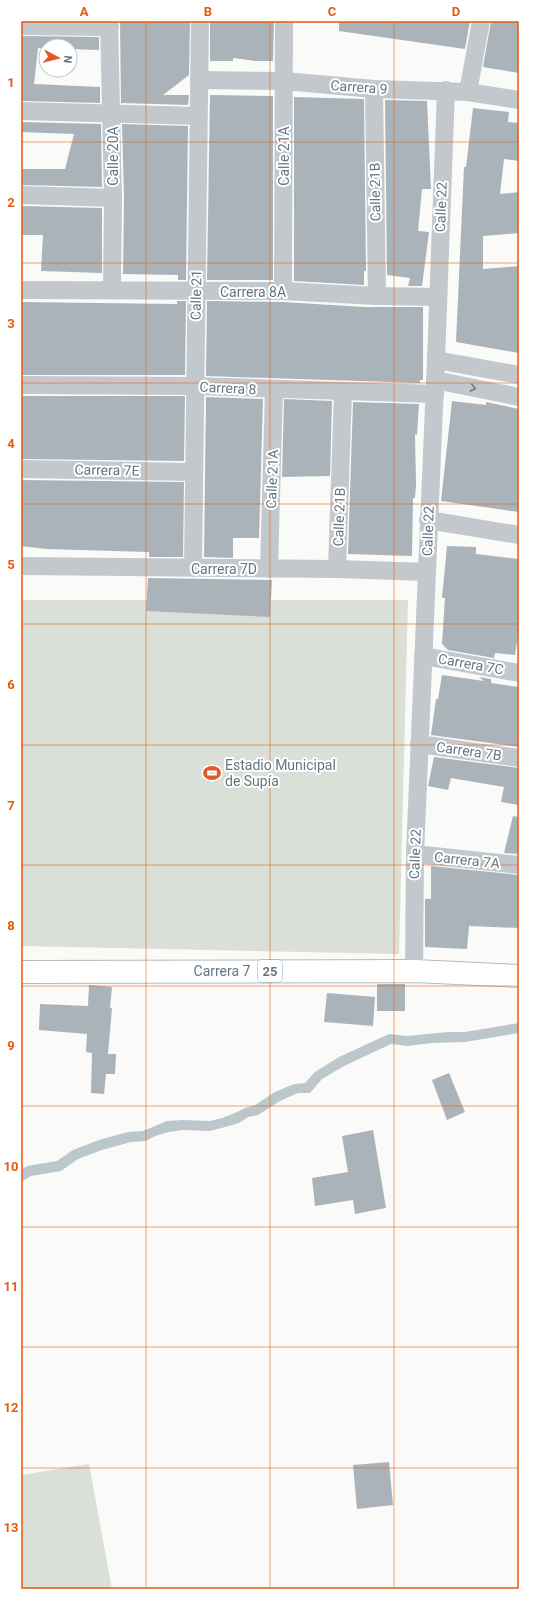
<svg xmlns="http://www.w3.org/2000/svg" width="540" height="1610" font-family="Roboto,sans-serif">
<rect width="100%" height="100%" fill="#fafaf8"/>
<g fill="#dadfd7">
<path d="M21 600H408L399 954 21 946Z"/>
<path d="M89 1464 112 1589H21V1475Z"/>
</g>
<path fill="#bbc7cb" d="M519 1023V1033L465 1042 432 1043 407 1046 391 1044 344 1066 322 1079 310 1093H298L280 1101 258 1115 248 1117 239 1123 225 1127 210 1131 183 1130 169 1132 155 1136 146 1141 131 1142 102 1150 78 1159 61 1171 31 1176 21 1182V1170L27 1166 57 1161 73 1150 99 1140 128 1132 143 1131 167 1121 183 1120 210 1121 222 1118 235 1113 245 1108 255 1105 275 1092 294 1084 305 1083 315 1072 339 1057 389 1034 407 1036 448 1032H465Z"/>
<g fill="#aab3b9">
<path d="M120 21H190L189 75 163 95H189L188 105 121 103Z"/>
<path d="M210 21H274L273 61H256L233 58V61H210Z"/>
<path d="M339 21H470L465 49 339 31Z"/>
<path d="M491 21H519V73L483 67Z"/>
<path d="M21 36 99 37V50L70 49V46H46V49L38 48 34 84 100 87V103L21 101Z"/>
<path d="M210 95 273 96V280H207Z"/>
<path d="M294 97 364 99 366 271H364V285L294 281Z"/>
<path d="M385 100 427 101 431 189H422L418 231 429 232 422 286H408L410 278 387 275Z"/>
<path d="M473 108 509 112 508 122 519 123V161L504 159 500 194 519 192V233L483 236V269L519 266V353L456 342 464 167H466Z"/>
<path d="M21 122 101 124 102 187 21 185V169H65L74 134 21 132Z"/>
<path d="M122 124 188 126 186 280H178V275L123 274 124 198Z"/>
<path d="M21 206 102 208V273L41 271 43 235H21Z"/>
<path d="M177 301H186L185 375H21V302L177 304Z"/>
<path d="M207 301 283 302 364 307H423V380H420V383L206 376Z"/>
<path d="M21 396H185L184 461 21 459Z"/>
<path d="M206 397 263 399 259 538H233V558L204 557Z"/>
<path d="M284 399 332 401 330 476 282 477Z"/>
<path d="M452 401 486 405V402L519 409V512L441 501Z"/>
<path d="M353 402 419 404 417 435 415 434 416 485 415 498H413L412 556 348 554Z"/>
<path d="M21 480 184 482 183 557H149V552L46 549 21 546Z"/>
<path d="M447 546 476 547V554L519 559V627L515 655 495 653 494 658 448 650 442 644 445 598H442Z"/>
<path d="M148 578 272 580 270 617 146 611Z"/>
<path d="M442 675 484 681 479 677 491 679V683L519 687V747L431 735 436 699H438Z"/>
<path d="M434 757 519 768V805L501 802 504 787 451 778 448 790 428 786Z"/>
<path d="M513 816 519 817V854L504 853Z"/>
<path d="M431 866 519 875V928L469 926 467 949 425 947V899H431Z"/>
<rect x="377" y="984" width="28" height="27"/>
<path d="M89 985 112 987 110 1008H112L108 1054H116L115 1074H106L104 1094 91 1093 92 1053 86 1052 87 1034 39 1030 40 1004 88 1006Z"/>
<path d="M327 993 375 997 373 1026 324 1022Z"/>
<path d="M449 1073 465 1112 447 1120 432 1080Z"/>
<path d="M373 1130 386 1208 355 1214 353 1200 315 1206 312 1178 348 1172 342 1136Z"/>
<path d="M389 1462 393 1505 357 1509 353 1465Z"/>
</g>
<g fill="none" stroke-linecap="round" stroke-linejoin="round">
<g stroke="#b5babe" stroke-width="24">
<path id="primary" d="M21 972 414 971 519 976"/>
</g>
<g stroke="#c3c8cc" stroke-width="18">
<path d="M109 21 113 198 112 290"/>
<path d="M21 26 110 27"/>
<path d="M199 80 284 81 374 89 468 92 519 100"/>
<path d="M374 89 377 296"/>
<path d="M468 92 481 21"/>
<path d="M21 111 198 116"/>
<path d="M21 195 113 198"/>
<path d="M21 290 283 291 377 296 438 297"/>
<path d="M283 291 284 21"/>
<path d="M436 360 519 375"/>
<path d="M435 380 519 397"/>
<path d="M21 385 195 386 435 394"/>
<path d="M21 469 193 472"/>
<path d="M428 520 519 535"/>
<path d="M21 566 337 569 427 572"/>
<path d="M193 568 200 21"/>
<path d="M269 569 274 390"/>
<path d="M337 569 343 392"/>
<path d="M423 656 519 673"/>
<path d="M419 744 519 758"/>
<path d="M415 854 519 865"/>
<path d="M414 971 415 854 436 360 446 90"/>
</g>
<use href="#primary" stroke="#fff" stroke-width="22"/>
</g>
<defs><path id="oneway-chevron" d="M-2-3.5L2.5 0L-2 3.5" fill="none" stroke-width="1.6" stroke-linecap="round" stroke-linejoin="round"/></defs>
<use stroke="#6a7a87" href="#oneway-chevron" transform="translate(473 388) rotate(11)"/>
<path fill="none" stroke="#e8590c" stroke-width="1" stroke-opacity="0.55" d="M146 21V1589M270 21V1589M394 21V1589M21 142H519M21 263H519M21 383H519M21 504H519M21 624H519M21 745H519M21 865H519M21 986H519M21 1106H519M21 1227H519M21 1347H519M21 1468H519"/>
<defs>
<g id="stadium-bare" transform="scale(1.38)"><path d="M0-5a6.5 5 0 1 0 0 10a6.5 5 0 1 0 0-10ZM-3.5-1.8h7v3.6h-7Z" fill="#e4572e" stroke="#fff" stroke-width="2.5" paint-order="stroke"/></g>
</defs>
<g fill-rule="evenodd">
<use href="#stadium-bare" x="212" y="773"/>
</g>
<g text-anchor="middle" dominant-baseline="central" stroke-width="4" stroke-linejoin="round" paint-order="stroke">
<rect fill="#fff" stroke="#939fa8" stroke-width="1" x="258" y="960" width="24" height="22" rx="3"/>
<g font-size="13" font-weight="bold" fill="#657683">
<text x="270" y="971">25</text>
</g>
<g font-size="14" fill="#657683" stroke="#fff">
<text transform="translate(359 87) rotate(4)">Carrera 9</text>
<text transform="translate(113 156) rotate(-90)">Calle 20A</text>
<text transform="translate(284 156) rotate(-90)">Calle 21A</text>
<text transform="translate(375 192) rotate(-91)">Calle 21B</text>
<text transform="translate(441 207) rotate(-88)">Calle 22</text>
<text x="253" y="292">Carrera 8A</text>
<text transform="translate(196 295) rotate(-89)">Calle 21</text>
<text transform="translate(228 388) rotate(3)">Carrera 8</text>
<text transform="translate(107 470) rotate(1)">Carrera 7E</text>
<text transform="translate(272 479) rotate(-88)">Calle 21A</text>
<text transform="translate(339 517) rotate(-88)">Calle 21B</text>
<text transform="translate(428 531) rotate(-88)">Calle 22</text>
<text x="224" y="569">Carrera 7D</text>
<text transform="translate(471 664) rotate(10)">Carrera 7C</text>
<text transform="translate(469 751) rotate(8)">Carrera 7B</text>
<text transform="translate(415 854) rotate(-88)">Calle 22</text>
<text transform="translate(467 860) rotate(6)">Carrera 7A</text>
<text x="222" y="971">Carrera 7</text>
</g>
<g font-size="14" fill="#657683" stroke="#fff" text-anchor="start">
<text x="225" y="765">Estadio Municipal<tspan x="225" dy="16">de Supía</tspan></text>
</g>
</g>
<rect width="540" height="1610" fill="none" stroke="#ffffff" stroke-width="44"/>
<g transform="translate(58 58) rotate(97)"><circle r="19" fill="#ffffff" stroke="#c1c8cd"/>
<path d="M0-3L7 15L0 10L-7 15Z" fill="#e4572e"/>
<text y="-6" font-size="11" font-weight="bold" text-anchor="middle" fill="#657683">N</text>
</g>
<rect x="22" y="22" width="496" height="1566" fill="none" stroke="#e8590c" stroke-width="1.5"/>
<g font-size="13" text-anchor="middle" font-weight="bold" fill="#e8590c">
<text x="84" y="16">A</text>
<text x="208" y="16">B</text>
<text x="332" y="16">C</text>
<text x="456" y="16">D</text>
<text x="11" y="87">1</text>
<text x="11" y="207">2</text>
<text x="11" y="328">3</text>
<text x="11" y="448">4</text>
<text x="11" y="569">5</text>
<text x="11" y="689">6</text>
<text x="11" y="810">7</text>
<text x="11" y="930">8</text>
<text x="11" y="1050">9</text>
<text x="11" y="1171">10</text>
<text x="11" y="1291">11</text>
<text x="11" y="1412">12</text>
<text x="11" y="1532">13</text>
</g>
</svg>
